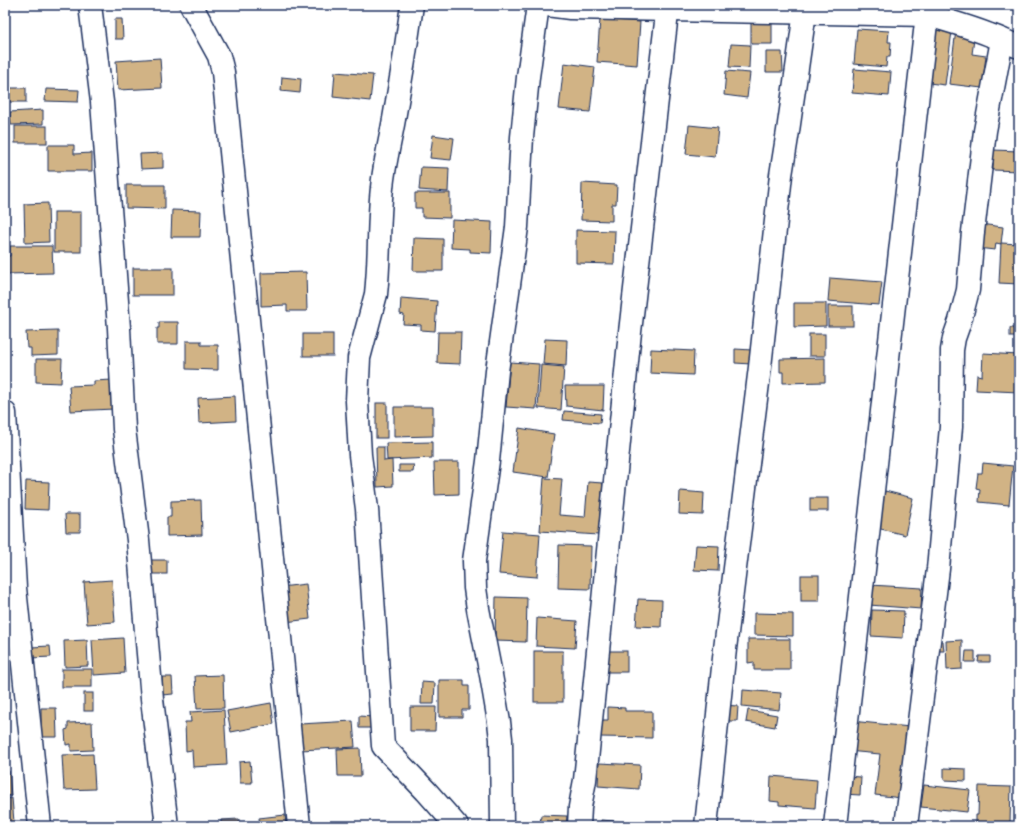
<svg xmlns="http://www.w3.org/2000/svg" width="1024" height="831" font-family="Pangolin,sans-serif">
<rect width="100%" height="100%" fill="#fff"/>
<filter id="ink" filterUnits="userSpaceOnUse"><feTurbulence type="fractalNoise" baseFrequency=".025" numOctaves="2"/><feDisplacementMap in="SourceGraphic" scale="8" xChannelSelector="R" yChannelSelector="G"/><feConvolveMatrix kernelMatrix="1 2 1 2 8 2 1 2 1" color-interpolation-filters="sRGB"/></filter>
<g filter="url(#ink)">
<g fill="#d1b385" stroke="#1b2f5e">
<rect x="751" y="16" width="21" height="28"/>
<path d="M115 19H122L123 39H115Z"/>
<path d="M600 19 640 22 637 65 597 62Z"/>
<path d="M929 20 953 23 945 85 921 82Z"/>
<path d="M857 29 889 31 888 42H891L890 57H887L886 67 854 64Z"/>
<path d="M956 30 975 32 972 54 986 56 982 88 949 84Z"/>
<path d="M731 44 750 45 749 68 729 67Z"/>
<path d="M766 52H782L783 72H766Z"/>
<path d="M160 58 162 88 118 90 116 61Z"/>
<path d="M564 63 595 67 590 112 559 109Z"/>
<path d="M854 69 891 72 889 96 852 93Z"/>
<path d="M726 71 750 73 747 98 724 95Z"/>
<path d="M335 72 373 75 370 101 333 97Z"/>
<path d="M282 77 301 79 300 93 281 91Z"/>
<rect x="5" y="88" width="21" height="14"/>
<path d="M46 89 79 90 78 102 45 101Z"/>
<path d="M43 110V124L11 125 10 112Z"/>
<path d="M689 125 718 128 715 157 686 154Z"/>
<rect x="15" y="126" width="32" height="17"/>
<path d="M433 135 454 138 451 160 430 158Z"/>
<path d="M48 145H74V154L92 153V171H48Z"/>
<path d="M993 150 1019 151V171L993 170Z"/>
<path d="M163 153V168L141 169 140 154Z"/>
<path d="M421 167 449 168 448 192 419 190Z"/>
<path d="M582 183 617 185 616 204H612V221L581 220Z"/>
<path d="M126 185H165V209L126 208Z"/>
<path d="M415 193H450V218L422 217V208H415Z"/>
<path d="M48 203 49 242 25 243 24 204Z"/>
<path d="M172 210 201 211 200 237H171Z"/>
<rect x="54" y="212" width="27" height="40"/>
<path d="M452 220 492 222 491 253 470 252V249L451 248Z"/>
<path d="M980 224 1003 227 1001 244 996 243 995 250 977 248Z"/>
<path d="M576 230 615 231 614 264 576 263Z"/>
<path d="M414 238 443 239V271H413Z"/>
<path d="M1001 243 1019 244V284L999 283Z"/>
<path d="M10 246H52L53 273 5 274V256H10Z"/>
<rect x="133" y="268" width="40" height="27"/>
<path d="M306 272 307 311H287V305L261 306V273Z"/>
<path d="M830 278 882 282 879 305 828 301Z"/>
<path d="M401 298 437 301 435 331 421 330V325L403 324 404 315 400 314Z"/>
<path d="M794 303H826V326L794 327Z"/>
<rect x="828" y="306" width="25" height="20"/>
<path d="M159 322H178V344H157V328H159Z"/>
<rect x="1010" y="328" width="9" height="9"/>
<path d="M58 331V355L31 356V348H27L26 332Z"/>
<path d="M438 332H461L460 364 437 363Z"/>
<rect x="303" y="334" width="30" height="22"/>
<rect x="809" y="334" width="16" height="22"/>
<path d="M545 339 567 340 566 366 543 364Z"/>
<path d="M186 341H201V345H218V370L186 369Z"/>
<path d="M651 349 694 351 693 375 650 373Z"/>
<path d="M735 349 752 350 751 364 735 363Z"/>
<path d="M983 353 1019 355V392L976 390 977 375 982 376Z"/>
<path d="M825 358V382L783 383V372H780V359Z"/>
<path d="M36 359H62L61 383 36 382Z"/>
<path d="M510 362 539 364 536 409 506 407Z"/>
<path d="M541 365 564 367 561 410 538 408Z"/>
<path d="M112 380 114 409 71 411 69 386 94 385V381Z"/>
<path d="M565 386H604L603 410 566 406Z"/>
<path d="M235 396 236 421 199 423 198 398Z"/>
<rect x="376" y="403" width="11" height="35"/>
<path d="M394 407H433V436L394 437Z"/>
<path d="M564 411 601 414 600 423 563 420Z"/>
<path d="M519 428 554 434 548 477 513 472Z"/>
<path d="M432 442V458L387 460 386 443Z"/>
<path d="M376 447H384V461L392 460 393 486 377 487Z"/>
<path d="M434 462H459V494L435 495Z"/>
<path d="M983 463 1013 466 1009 505 979 502 980 489 976 488 978 473H982Z"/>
<path d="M399 465H414L413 472H399Z"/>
<path d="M544 478 562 479 559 515 585 517 588 482 603 483 598 535 540 531Z"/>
<path d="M26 481 49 482 48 510 25 509Z"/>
<path d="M680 491 704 493 703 515 679 514Z"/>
<path d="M885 491 913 498 905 535 877 528Z"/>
<rect x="810" y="498" width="18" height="13"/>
<path d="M201 500 202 535 167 536V517H171V501Z"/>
<path d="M65 514H80V532H66Z"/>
<path d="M503 531 540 534 537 577 499 574Z"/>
<path d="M559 545 591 546 590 589 558 588Z"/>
<path d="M696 545 719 546 718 571 694 570Z"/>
<rect x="148" y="560" width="19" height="14"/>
<rect x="801" y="575" width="18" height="26"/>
<path d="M112 580 115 622 87 624 84 582Z"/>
<path d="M306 584 310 619 285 622 281 587Z"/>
<path d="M870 585 922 588 921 609 869 605Z"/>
<path d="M496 597 527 598 526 642 495 641Z"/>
<path d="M638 599 662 600 661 627 636 626Z"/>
<path d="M872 610 904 611 903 638 871 636Z"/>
<path d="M754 613 793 614V636L754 635Z"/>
<path d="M537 618 577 621 575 648 536 646Z"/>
<path d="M123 638 125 673 94 675 92 640Z"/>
<path d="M748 639H790V670H754V662L748 663Z"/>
<path d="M87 640 88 666 65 667 64 641Z"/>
<path d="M962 640V669L947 670 946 641Z"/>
<path d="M931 641H943L944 651H931Z"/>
<path d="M50 646 51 657 31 658V647Z"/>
<rect x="534" y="651" width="29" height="51"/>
<rect x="605" y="651" width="22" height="21"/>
<path d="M966 651H975V662H965Z"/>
<path d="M979 656H990V662H978Z"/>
<rect x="62" y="669" width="30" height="18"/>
<path d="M223 675 224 708 197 709 195 676Z"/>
<path d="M162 677H172L173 694 162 695Z"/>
<path d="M439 680H464V686H469V710H462V717H439Z"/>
<path d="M422 682 435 683 434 704H421Z"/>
<path d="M743 690 781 693 779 710 742 706Z"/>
<rect x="84" y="693" width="9" height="18"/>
<path d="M271 703 274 724 231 732 227 711Z"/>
<path d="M722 705 738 706 737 721H722Z"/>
<path d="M410 707H436L435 731H410Z"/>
<path d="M608 707 625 708V711H652V738L600 737V720H608Z"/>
<path d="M41 708H56L57 737H41Z"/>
<path d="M224 710 227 765 193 767 192 750 186 751 185 722H191L190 712Z"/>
<path d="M748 710 777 715 775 727 746 722Z"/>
<path d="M359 716 373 717V728H359Z"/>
<path d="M353 721 355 747 301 750 300 724Z"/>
<path d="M851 721 910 727 902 798 875 795 880 754 847 751Z"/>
<path d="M92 722 93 750 71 751V744L66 745 65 730 68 729V723Z"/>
<path d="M360 748 361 776H338L337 749Z"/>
<path d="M93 754 95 789 64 790 62 755Z"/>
<path d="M250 761 252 783H240L239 762Z"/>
<path d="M599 763 640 765 639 789 598 786Z"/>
<path d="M944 768 966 769V781L944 780Z"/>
<path d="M5 771H9L11 796H5Z"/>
<path d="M771 776 817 780 815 808 779 805V802L770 801Z"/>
<path d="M844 776 861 777 860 795 843 794Z"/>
<path d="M924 785 970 790 967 812 921 807Z"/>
<path d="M979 786 1011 787 1010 822H1012V826H976V815H978Z"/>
<path d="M12 798 14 822H5V799Z"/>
<path d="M285 815 286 826H260L259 818Z"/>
<path d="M541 815 567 816 566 826H540Z"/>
<path d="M239 819V826H221V820Z"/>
<path d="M601 820 640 823V826H601Z"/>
</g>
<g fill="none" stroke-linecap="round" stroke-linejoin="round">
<g stroke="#1b2f5e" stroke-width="25">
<g id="minor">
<path d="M90 5 102 102 119 328 124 429 138 540 152 699 167 826"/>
<path d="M191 5 219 56 223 72 299 826"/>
<path d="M412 5C407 43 401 81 394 119 390 142 384 165 382 188 378 223 380 258 376 294L359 358 357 401 360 455 367 509 383 746 426 791 457 826"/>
<path d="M547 5 570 8 928 15C949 21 970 27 990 35 1000 38 1009 43 1019 47"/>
<path d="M5 413 15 588 40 826"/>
<path d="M502 826 501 739 499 722 491 675 478 609 475 588 474 561 488 461 497 371 517 227 522 137 528 77 538 5"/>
<path d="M579 826 580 807 585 780 630 332 668 5"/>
<path d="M706 826 725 649 760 367 781 175 788 131 806 5"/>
<path d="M835 826 928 5"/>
<path d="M906 826 938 569 951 427 952 350 954 338 960 321 968 290 973 232 985 131 1002 40"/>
</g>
</g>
<use href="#minor" stroke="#fff" stroke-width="22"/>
</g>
</g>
<rect width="1024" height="831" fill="none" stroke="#fff" stroke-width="20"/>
<rect x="10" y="10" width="1004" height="811" fill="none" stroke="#1b2f5e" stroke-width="1.5" filter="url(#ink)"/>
</svg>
